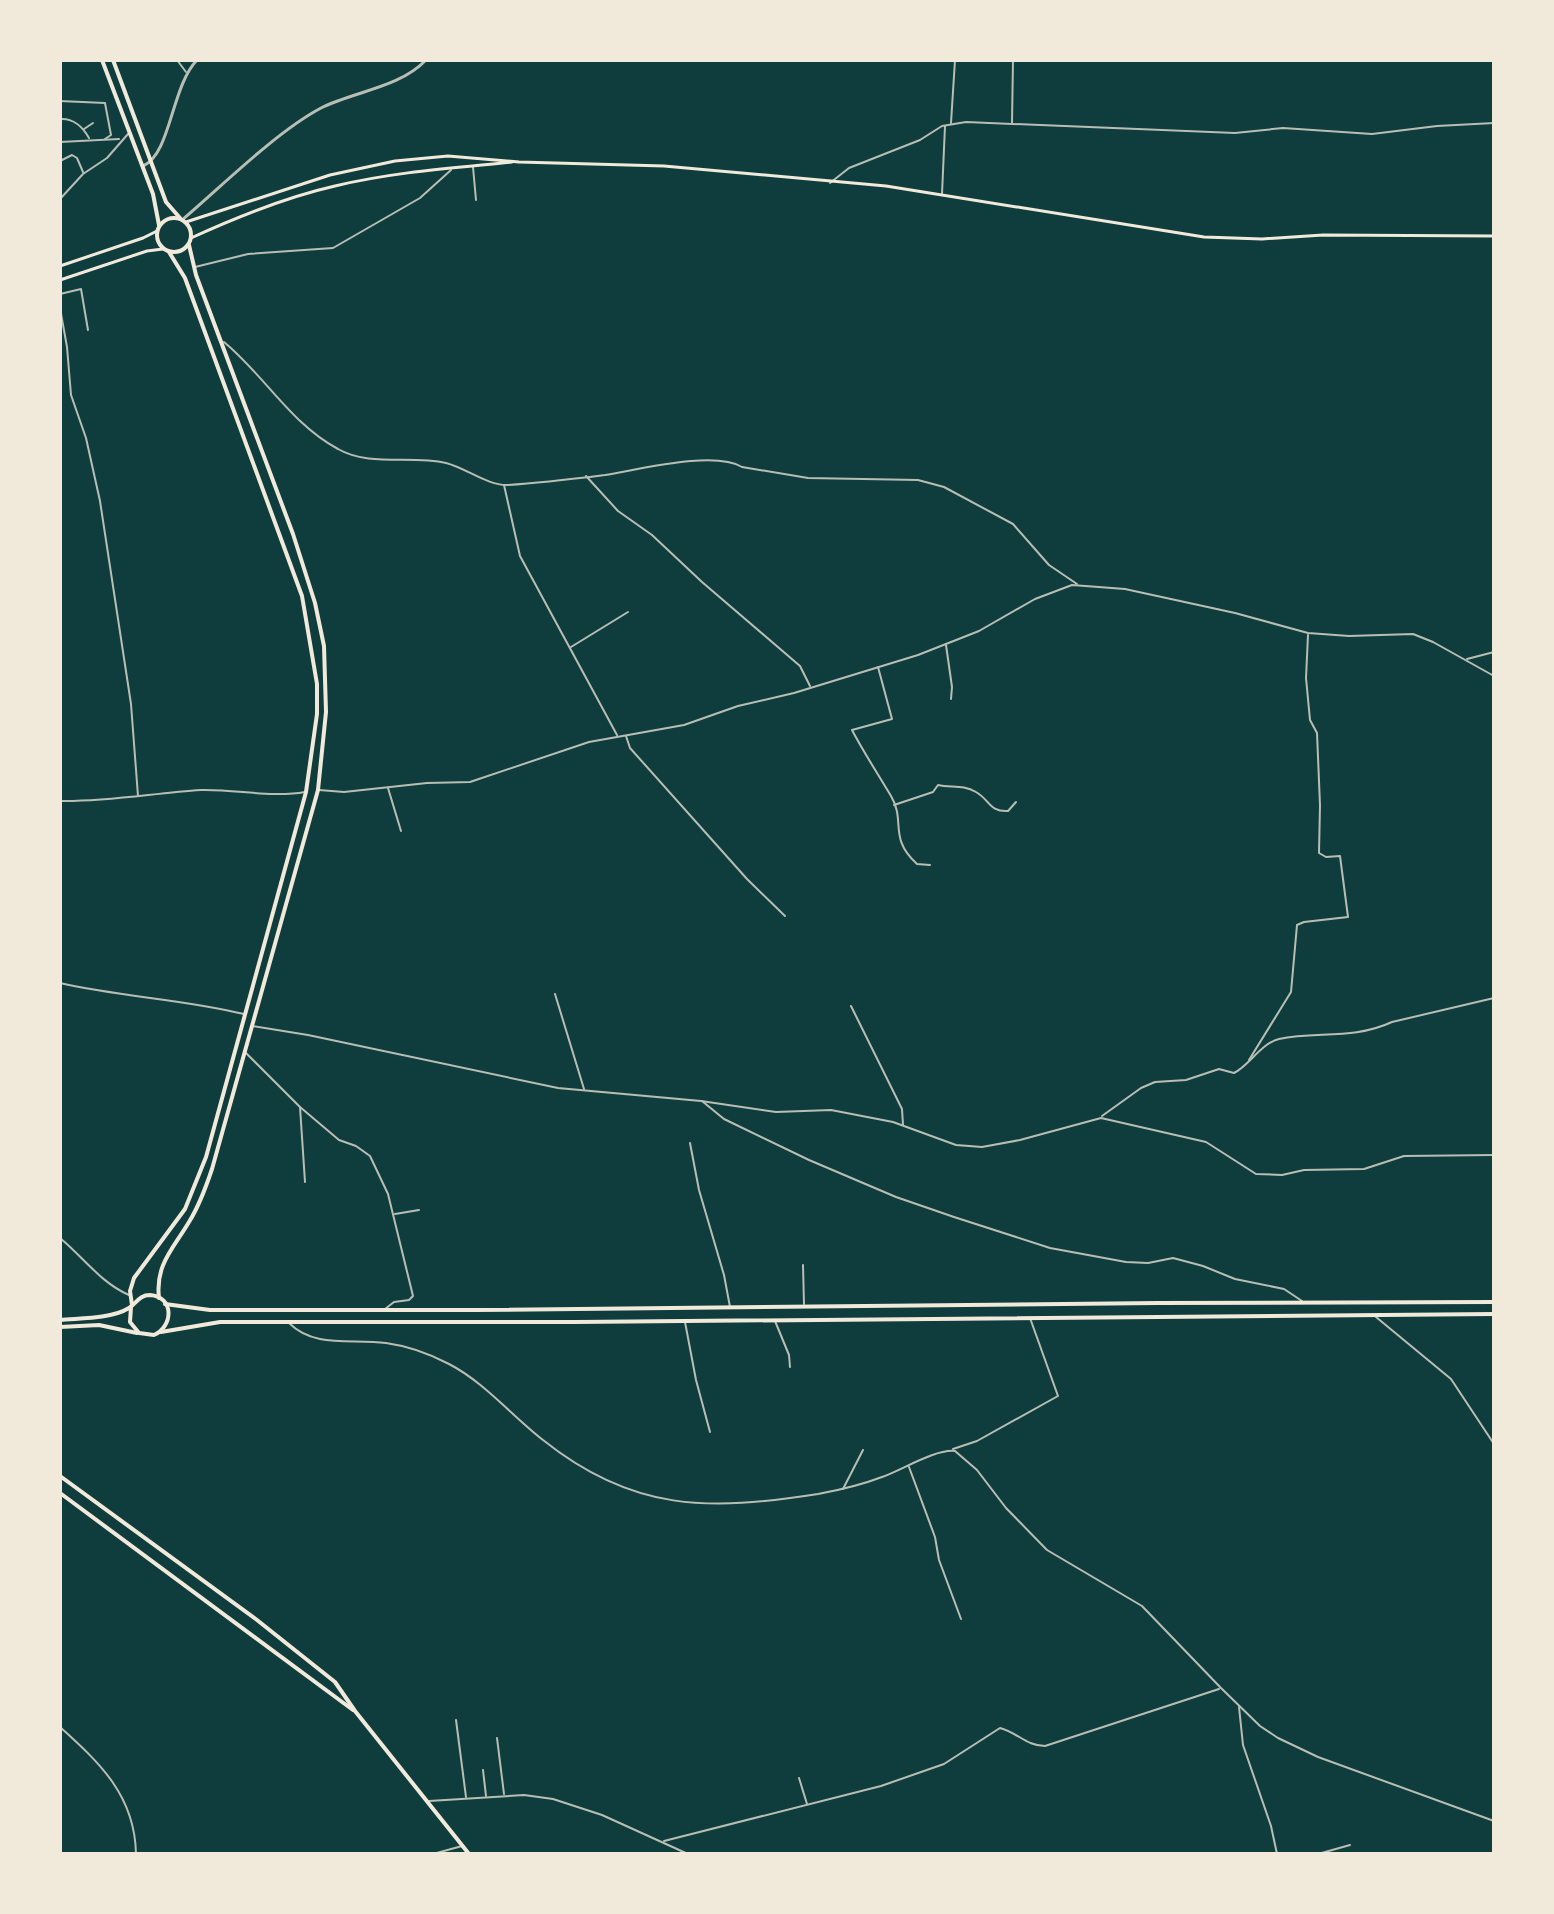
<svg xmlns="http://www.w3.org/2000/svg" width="1554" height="1914" font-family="Mulish,sans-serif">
<rect width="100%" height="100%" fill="#0f3d3e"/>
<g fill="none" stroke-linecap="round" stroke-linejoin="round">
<g stroke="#b8beb3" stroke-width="2">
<path d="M177 60 186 72"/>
<path d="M60 101 105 103 111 135 105 139"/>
<path d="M60 119C73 118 83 127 89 138"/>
<path d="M951 123 955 60"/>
<path d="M1012 123 1013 60"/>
<path d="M84 129 93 123"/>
<path d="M60 142 119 139"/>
<path d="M60 161 72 155 77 158 83 172"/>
<path d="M473 167 476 200"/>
<path d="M830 183 849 168 920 140 942 126 966 122 1235 133 1283 128 1372 134 1437 126 1494 123"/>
<path d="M942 194 945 126"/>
<path d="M60 199 83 174 107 158 128 134"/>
<path d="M195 267 248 254 333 248 420 198 451 170"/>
<path d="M60 294 81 289 88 330"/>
<path d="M60 308 67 347 71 395 86 438 100 501 131 704 138 796"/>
<path d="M224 342C265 376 290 423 338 449 369 467 412 455 446 463 466 468 488 486 508 485 540 483 573 479 605 475 638 470 714 450 742 467L808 478 918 480 944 487 1013 524 1049 565 1077 584"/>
<path d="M586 476 618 511 652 535 702 582 800 666 810 686"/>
<path d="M504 485 520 556 617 735"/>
<path d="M946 645 952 687 951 699"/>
<path d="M571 647 628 612"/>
<path d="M1467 659 1494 652"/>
<path d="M878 667 892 719 852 730C864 753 878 774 891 796 906 821 888 838 917 864L930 865"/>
<path d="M626 736 630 748 747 879 785 916"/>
<path d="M388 788 401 831"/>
<path d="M319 790 344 792 427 783 470 782 589 742 684 725 738 706 794 693 918 655 979 631 1035 599 1072 585 1125 589 1235 613 1308 633 1349 636 1413 634 1433 642 1494 676"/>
<path d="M60 801C107 802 154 793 201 790 236 789 271 798 305 792"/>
<path d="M894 805 933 792 938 785C951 788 963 784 976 792 990 800 989 812 1008 811L1016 802"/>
<path d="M60 983C121 997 183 999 244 1014"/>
<path d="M555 994 584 1089"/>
<path d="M851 1006 902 1109 903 1125"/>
<path d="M252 1026 308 1035 558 1088 701 1101 776 1112 831 1110 893 1122 956 1145 982 1147 1020 1140 1101 1118 1206 1142 1256 1174 1282 1175 1304 1170 1364 1169 1404 1156 1494 1155"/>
<path d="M246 1053 300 1107 305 1182"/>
<path d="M1249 1060 1291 992 1297 925 1304 922 1348 917 1340 856 1326 857 1319 853 1320 805 1317 733 1310 720 1306 678 1308 635"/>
<path d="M702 1101 724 1119 809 1160 896 1197 954 1217 1050 1248 1126 1262 1148 1263 1173 1258 1203 1266 1235 1279 1284 1289 1302 1301"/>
<path d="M300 1107 339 1140 356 1146 370 1156 388 1194 413 1296 409 1300 394 1302 385 1309"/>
<path d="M1102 1116 1141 1088 1155 1082 1186 1080 1219 1069 1234 1073C1250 1065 1260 1044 1279 1039 1317 1031 1353 1040 1392 1022L1494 998"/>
<path d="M690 1143 699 1190 724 1275 730 1307"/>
<path d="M395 1214 419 1210"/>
<path d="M60 1238C83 1257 101 1283 129 1295"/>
<path d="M803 1265 804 1304"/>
<path d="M1376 1317 1451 1379 1494 1444"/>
<path d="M775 1321 789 1355 790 1367"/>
<path d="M685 1322 696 1380 710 1432"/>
<path d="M289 1323C315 1349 353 1338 386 1343 408 1346 430 1354 449 1364 484 1382 512 1416 543 1440 633 1512 709 1511 818 1494 840 1490 861 1485 882 1477 902 1470 935 1449 955 1451L977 1470 1006 1508 1047 1550 1142 1606 1221 1688 1260 1726 1278 1738 1318 1757 1494 1821"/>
<path d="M953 1449 977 1441 1058 1396 1030 1318"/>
<path d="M909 1467 935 1537 939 1560 961 1619"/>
<path d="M843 1489 863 1450"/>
<path d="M1239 1707 1243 1745 1271 1826 1277 1854"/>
<path d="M456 1720 466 1797"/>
<path d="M60 1727C100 1763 135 1796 136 1854"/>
<path d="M497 1738 504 1794"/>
<path d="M483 1770 486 1796"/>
<path d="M799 1778 807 1804"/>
<path d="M429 1801 524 1795 553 1799 602 1815 688 1854"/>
<path d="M664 1841 881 1786 944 1764 1000 1728C1018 1733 1027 1746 1045 1746L1219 1689"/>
<path d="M433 1854 462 1846"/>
<path d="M1318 1854 1350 1845"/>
</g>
<g stroke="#b8beb3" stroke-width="3">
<path d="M143 166C171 154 171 87 197 60"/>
<path d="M182 220C222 186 276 132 321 108 355 91 399 88 426 60"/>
</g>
<g stroke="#f1e9da" stroke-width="3">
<path d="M186 222 330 175 395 161 448 156 519 162 664 166 886 186 1204 237 1262 239 1323 235 1494 236"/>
<path d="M191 238C237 217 286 197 335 186 393 172 453 168 512 162"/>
<path d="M60 266 143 238 157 231"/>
<path d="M60 280 147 251 163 249"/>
</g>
<g stroke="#f1e9da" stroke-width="4">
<path d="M102 60 153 194 159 225"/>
<path d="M113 60 166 202 180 218"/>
<circle cx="174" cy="235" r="17"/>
<path d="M159 1298C155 1265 173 1249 189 1222 199 1206 206 1187 212 1169L318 790 326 712 324 646 315 603 293 534 196 275 189 245"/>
<path d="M132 1305 130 1291 134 1278 185 1209 206 1157 306 792 317 714V684L302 596 185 278 169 252"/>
<path d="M60 1476 257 1620 335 1682 355 1711 469 1854"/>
<path d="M60 1493 353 1710"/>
</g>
<g stroke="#f1e9da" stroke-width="4">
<path d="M165 1304 210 1310H475L1158 1303 1494 1302"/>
<path d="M60 1320C81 1318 111 1319 129 1308 137 1303 139 1295 150 1295 175 1297 173 1327 154 1335L139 1333 130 1322 131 1307"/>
<path d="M60 1327 99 1325 137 1333"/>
<path d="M161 1332 220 1322H576L1494 1314"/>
</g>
</g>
<rect width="1554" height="1914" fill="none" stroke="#f1e9da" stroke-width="124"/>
</svg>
